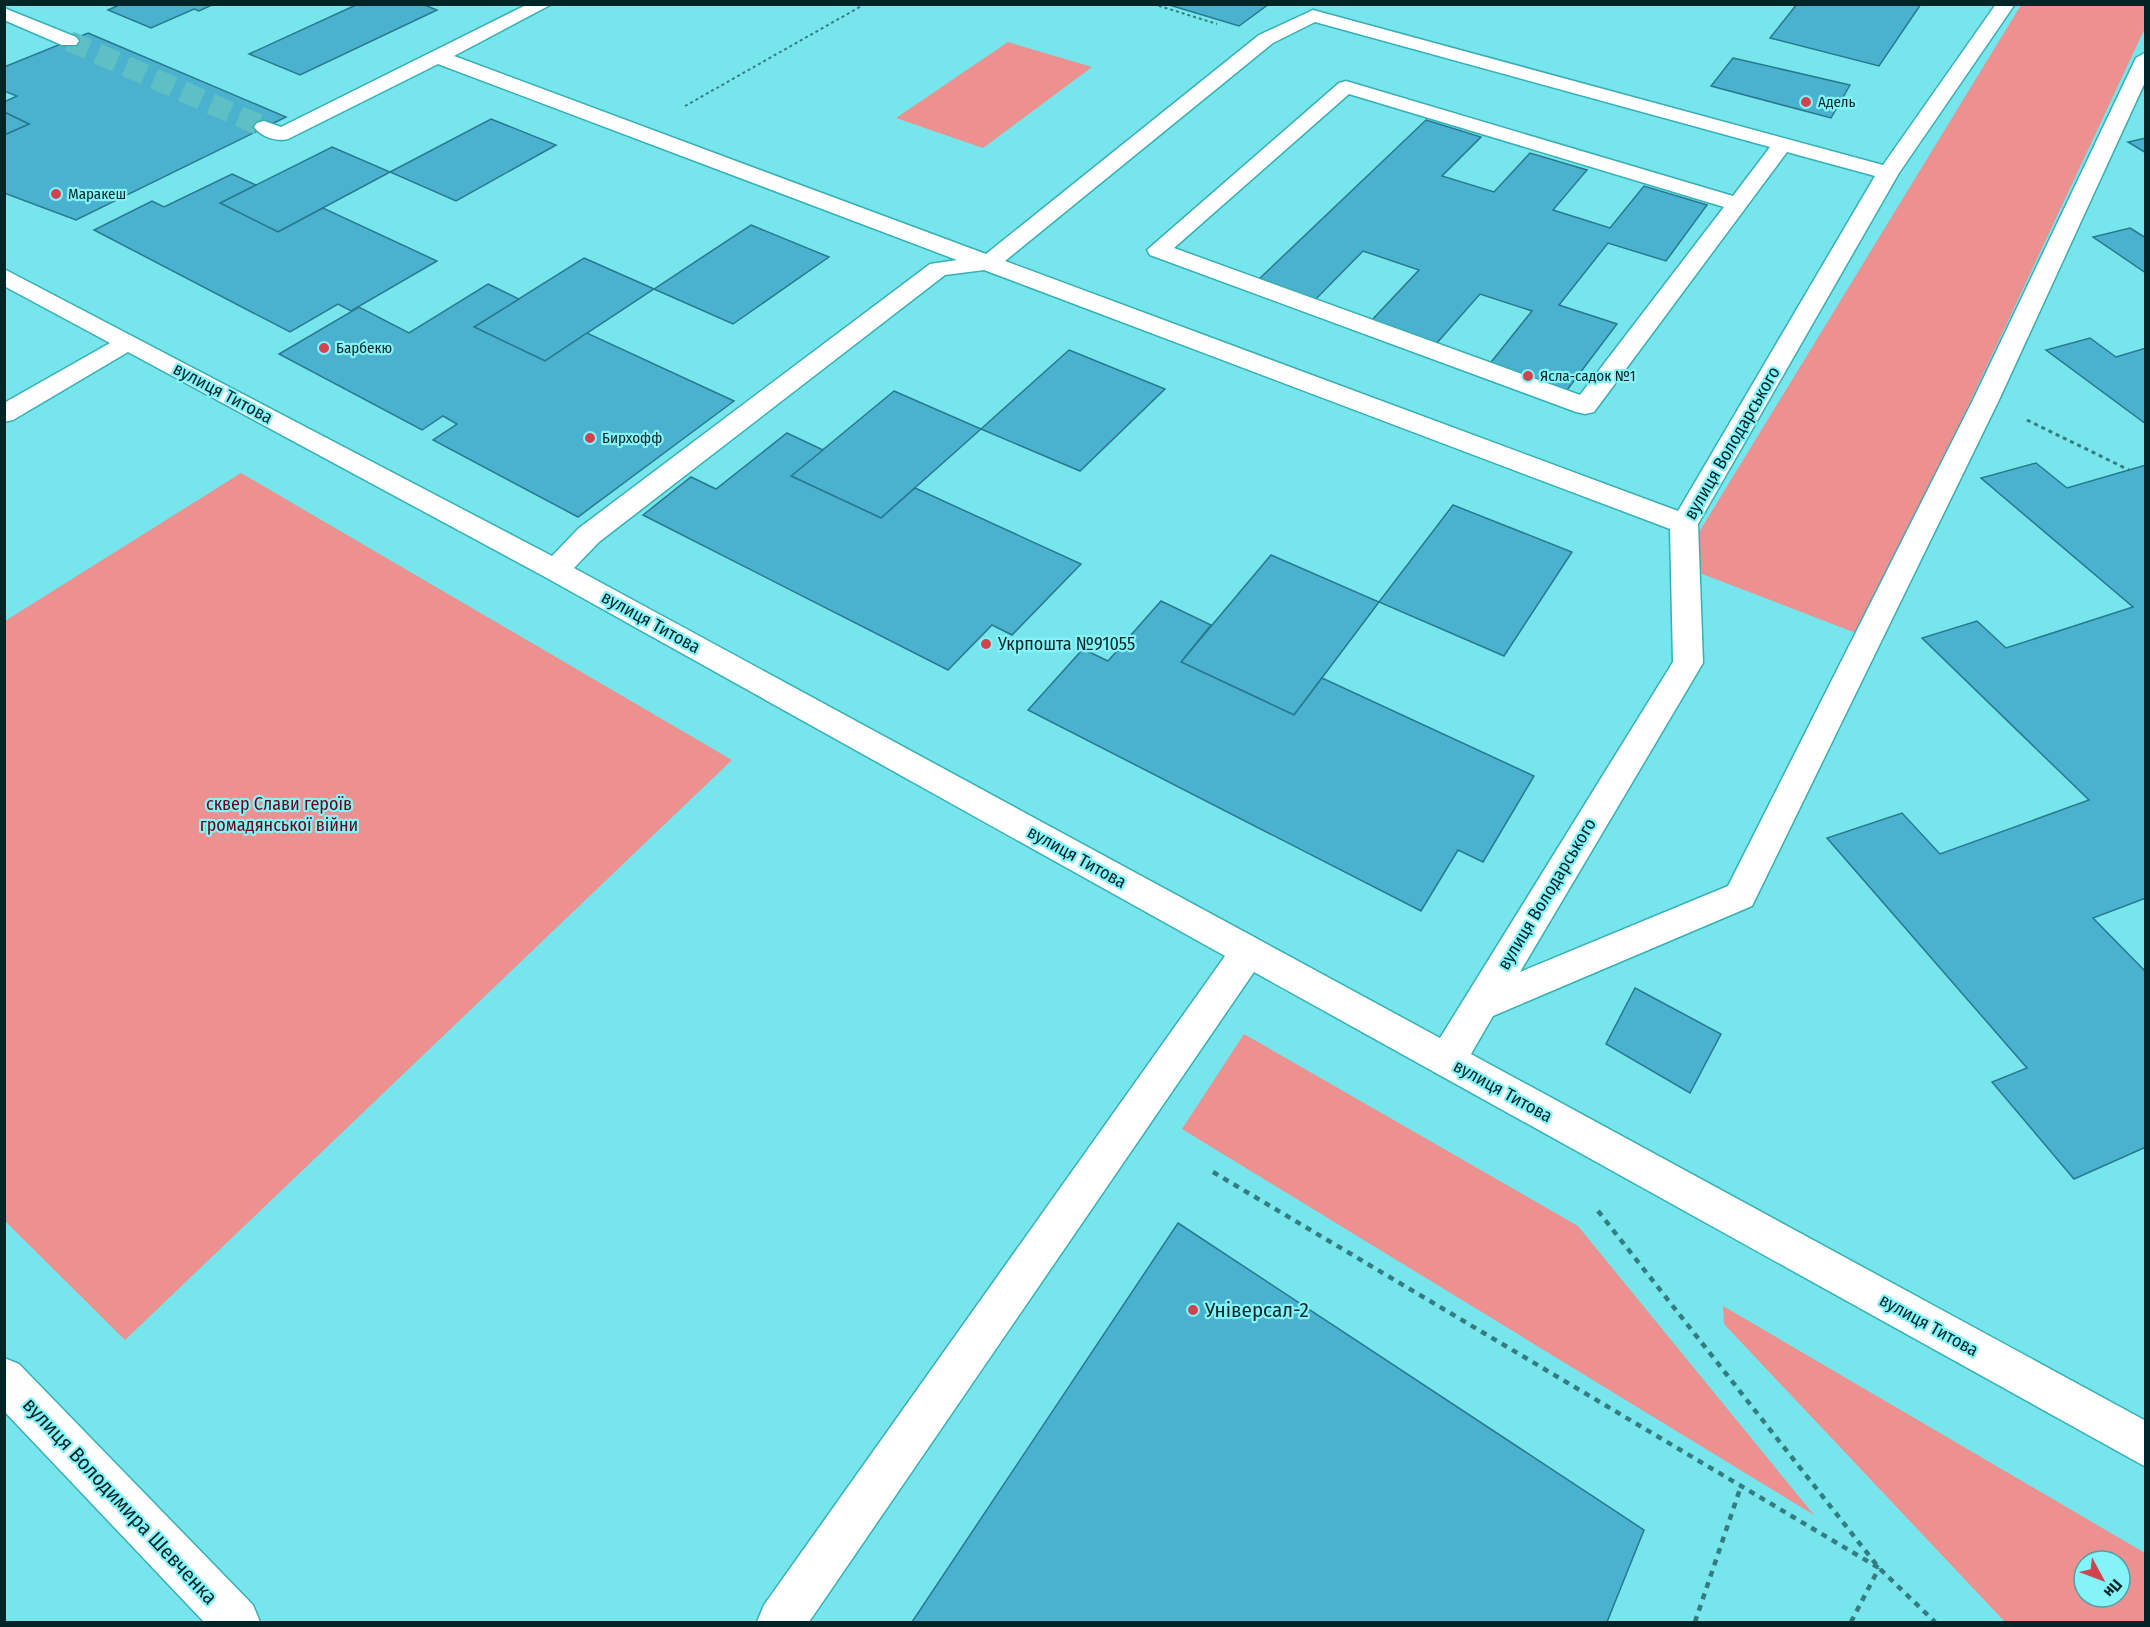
<svg xmlns="http://www.w3.org/2000/svg" width="2150" height="1627" font-family="'Fira Sans Condensed',sans-serif">
<rect width="100%" height="100%" fill="#76e6ec"/>
<g fill="#ed9090" fill-rule="evenodd">
<path d="M2021 5H2145V28L1861 635 1679 565Z"/>
<path d="M1008 42 1092 67 983 148 896 118Z"/>
<path d="M241 473 732 760 125 1340 5 1221V621Z"/>
<path d="M1244 1034 1578 1226 1814 1515 1182 1129Z"/>
<path d="M1723 1306 2145 1553V1622H2005L1724 1324ZM2084 1561H2120V1597H2084Z"/>
</g>
<g fill="#4ab1ce" stroke="#29798e" stroke-width="1.5">
<path d="M121 4H214L199 11 194 9 151 28 108 10Z"/>
<path d="M358 4H422L437 10 300 75 249 54Z"/>
<path d="M1166 4H1269L1239 26Z"/>
<path d="M1797 4H1921L1879 66 1770 38Z"/>
<path d="M88 33 286 117 76 220 4 193V135L29 124 4 112V102L17 96 4 91V67Z"/>
<path d="M1733 58 1850 85 1831 118 1711 86Z"/>
<path d="M4 112 29 124 4 135Z"/>
<path d="M491 119 556 145 456 201 390 172Z"/>
<path d="M1426 120 1481 137 1442 176 1494 192 1530 153 1587 170 1553 210 1610 228 1644 186 1707 205 1666 261 1608 243 1559 305 1617 324 1564 394 1488 366 1532 311 1480 294 1435 345 1371 321 1419 270 1363 251 1314 301 1258 280Z"/>
<path d="M2146 138V153L2128 142Z"/>
<path d="M332 147 390 172 278 232 220 203Z"/>
<path d="M232 174 256 185 220 203 278 232 323 208 437 261 351 311 338 304 290 332 94 230 152 201 164 207Z"/>
<path d="M751 225 829 257 733 324 654 289Z"/>
<path d="M2130 228 2146 238V273L2093 237Z"/>
<path d="M584 258 654 289 545 361 474 327Z"/>
<path d="M488 284 519 299 474 327 545 361 587 333 734 401 578 517 433 440 457 424 443 416 422 430 279 354 359 307 409 333Z"/>
<path d="M2090 338 2116 357 2146 348V424L2046 350Z"/>
<path d="M1069 350 1165 389 1080 471 981 429Z"/>
<path d="M894 391 981 429 881 518 791 476Z"/>
<path d="M787 433 823 450 791 476 881 518 915 488 1081 564 1012 635 992 625 948 670 643 515 691 477 716 489Z"/>
<path d="M2036 463 2067 488 2146 465V898L2093 918 2146 972V1147L2074 1179 1992 1082 2027 1068 1827 838 1902 813 1940 854 2089 800 1922 638 1977 621 2006 648 2133 607 1981 478Z"/>
<path d="M1453 505 1572 552 1504 656 1379 602Z"/>
<path d="M1271 555 1379 602 1294 715 1181 662Z"/>
<path d="M1161 601 1211 625 1181 662 1294 715 1322 678 1534 776 1483 862 1458 850 1421 911 1028 710 1083 649 1108 661Z"/>
<path d="M1635 988 1721 1034 1690 1093 1606 1044Z"/>
<path d="M1178 1223 1644 1530 1607 1622H912Z"/>
</g>
<g fill="none" stroke-linecap="round" stroke-linejoin="round">
<path stroke="#5ebfc5" stroke-width="21" stroke-dasharray="21 10" stroke-linecap="butt" d="M69 41 264 127"/>
<g stroke="#37afb5" stroke-width="3">
<g id="minor">
<path d="M528 4H552L454 56 986 254 1259 35 1313 10 1883 165 1996 4H2015L1899 173 1698 524 1703 663 1520 972 1728 886 1973 400 2136 58 2146 52V80L1999 400 1752 906 1493 1016 1471 1054 2146 1421V1467L1254 972 809 1622H757L764 1605 1225 956 545 577 128 352 13 420 4 422V403L110 343 4 286V269L552 556 579 528 930 264 957 260 438 64 288 139C277 142 261 137 254 127L257 123 264 121 281 127ZM1315 22 1770 147 1733 196 1346 81 1339 83 1147 250 1150 255 1576 412 1585 414 1594 412 1787 152 1875 176 1678 511 1005 261 1273 43ZM1349 94 1724 207 1580 395 1174 248ZM984 270 1670 529 1673 662 1440 1038 574 568 599 542 945 275Z"/>
<path d="M4 8 76 37 79 41 76 45H62L4 20Z"/>
<path d="M4 1358 19 1364 253 1605 260 1622H204L4 1411Z"/>
</g>
</g>
<g stroke="#357c80" stroke-width="2" stroke-dasharray="3 3" stroke-linecap="butt">
<path d="M1153 4 1217 24"/>
<path d="M685 106 865 4"/>
</g>
<path stroke="#357c80" stroke-width="3" stroke-dasharray="4 4" stroke-linecap="butt" d="M2027 420 2129 470"/>
<g stroke="#357c80" stroke-width="4.5" stroke-dasharray="6 6" stroke-linecap="butt">
<path d="M1213 1172 1879 1568"/>
<path d="M1598 1211 1879 1568 1935 1622"/>
<path d="M1695 1622 1741 1486"/>
<path d="M1851 1622 1879 1568"/>
</g>
<use href="#minor" fill="#fff" fill-rule="evenodd"/>
</g>
<g fill="#d2424f" stroke="#84f4f9" stroke-width="2">
<circle cx="1806" cy="102" r="6"/>
<circle cx="56" cy="194" r="6"/>
<circle cx="324" cy="348" r="6"/>
<circle cx="1528" cy="376" r="6"/>
<circle cx="590" cy="438" r="6"/>
<circle cx="986" cy="644" r="6"/>
<circle cx="1193" cy="1310" r="6"/>
</g>
<g text-anchor="middle" dominant-baseline="central" stroke-width="4.5" stroke-linejoin="round" paint-order="stroke">
<g font-size="15" fill="#002527" stroke="#84f4f9" text-anchor="start">
<text x="1818" y="102">Адель</text>
<text x="68" y="194">Маракеш</text>
<text x="336" y="348">Барбекю</text>
<text x="1540" y="376">Ясла-садок №1</text>
<text x="602" y="438">Бирхофф</text>
</g>
<g font-size="18" fill="#002527" stroke="#84f4f9">
<text transform="translate(223 393) rotate(28)">вулиця Титова</text>
<text transform="translate(1732 443) rotate(-60)">вулиця Володарського</text>
<text transform="translate(651 622) rotate(29)">вулиця Титова</text>
<text transform="translate(1077 857) rotate(29)">вулиця Титова</text>
<text transform="translate(1547 894) rotate(-59)">вулиця Володарського</text>
<text transform="translate(1503 1091) rotate(29)">вулиця Титова</text>
<text transform="translate(1929 1325) rotate(29)">вулиця Титова</text>
</g>
<g font-size="18" fill="#002527" stroke="#84f4f9" text-anchor="start">
<text x="998" y="644">Укрпошта №91055</text>
</g>
<g font-size="18" fill="#6a0016" stroke="#84f4f9">
<text x="279" y="804">сквер Слави героїв<tspan x="279" dy="21">громадянської війни</tspan></text>
</g>
<g font-size="21" fill="#002527" stroke="#84f4f9" text-anchor="start">
<text x="1205" y="1310">Універсал-2</text>
</g>
<g font-size="21" fill="#002527" stroke="#84f4f9">
<text transform="translate(120 1501) rotate(47)">вулиця Володимира Шевченка</text>
</g>
</g>
<rect width="2150" height="1627" fill="none" stroke="#002527" stroke-width="12"/>
<g transform="translate(2102 1579) rotate(131)"><circle r="28" fill="#84f4f9" stroke="#4fa1a5" stroke-width="1.5"/>
<path d="M0-4.5L10 22L0 15L-10 22Z" fill="#d2424f"/>
<text y="-9" font-size="16" font-weight="bold" text-anchor="middle" fill="#002527">Пн</text>
</g>
</svg>
